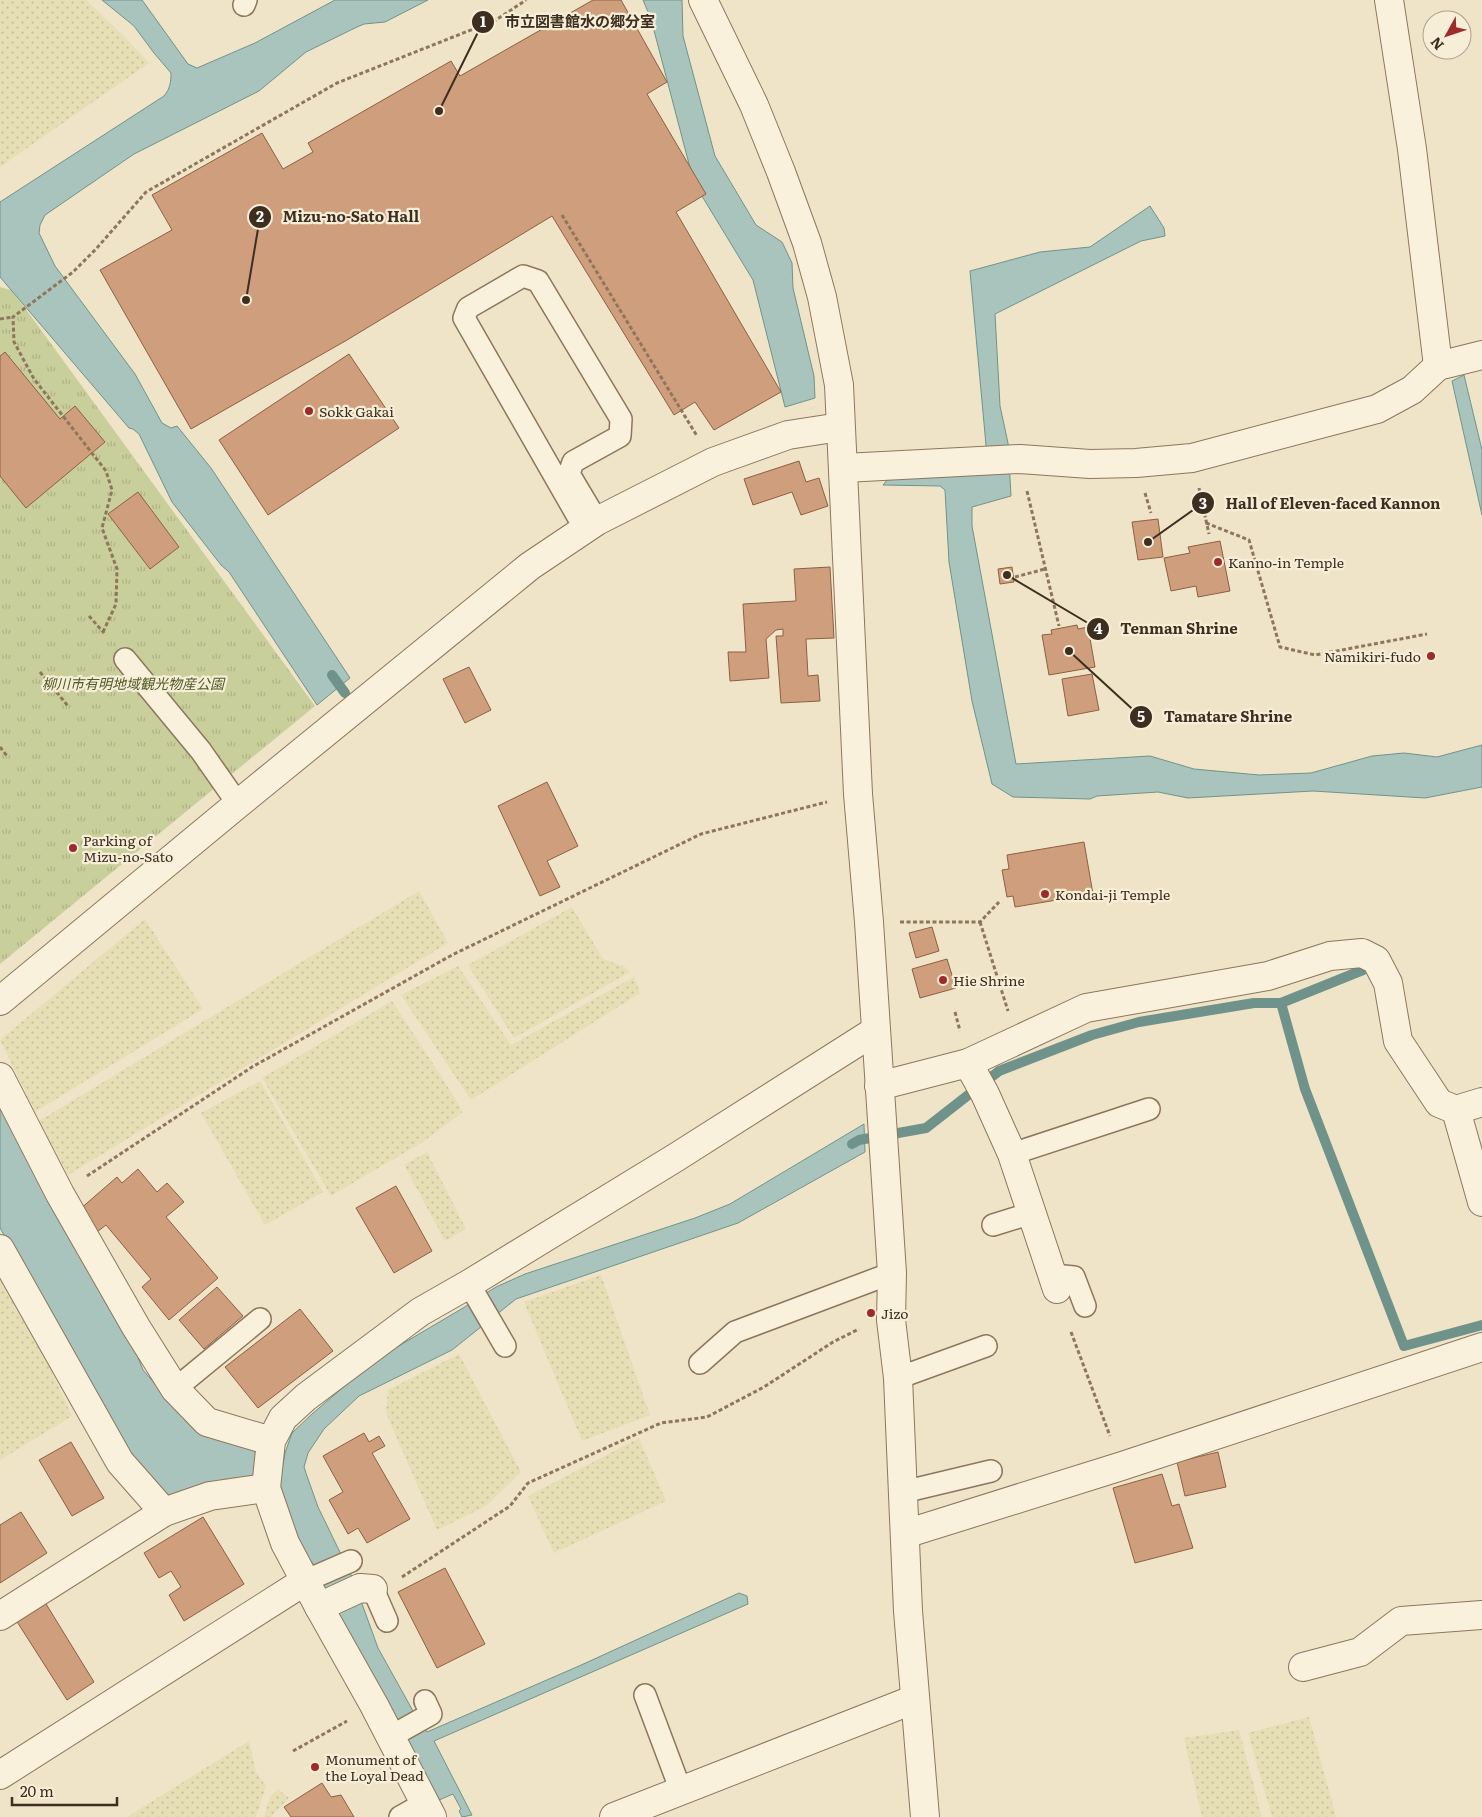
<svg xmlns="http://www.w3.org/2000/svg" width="1482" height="1817" font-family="Literata,'Noto Sans JP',serif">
<defs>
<pattern id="farmland-dots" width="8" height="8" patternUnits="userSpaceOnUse" patternTransform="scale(1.25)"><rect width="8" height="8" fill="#e6deb5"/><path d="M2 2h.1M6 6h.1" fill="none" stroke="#c6bf9b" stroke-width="1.8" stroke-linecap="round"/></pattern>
<pattern id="grass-tufts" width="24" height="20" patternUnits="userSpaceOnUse" patternTransform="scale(1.25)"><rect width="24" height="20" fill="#c9cf9b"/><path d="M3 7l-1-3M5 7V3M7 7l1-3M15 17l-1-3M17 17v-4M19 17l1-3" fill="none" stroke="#aeb285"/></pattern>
</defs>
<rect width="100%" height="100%" fill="#f0e4c8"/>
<g fill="url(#farmland-dots)">
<path d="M0 0H86L126 38 149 63 0 167Z"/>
<path d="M419 891 448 943 68 1175 39 1121Z"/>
<path d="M572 907 603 959 625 967 630 972 514 1038 468 965Z"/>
<path d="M145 919 203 1009 35 1112 0 1040Z"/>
<path d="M458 966 511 1045 634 977 640 993 471 1100 401 995Z"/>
<path d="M392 1001 445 1082 463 1112 424 1141 331 1196 262 1078Z"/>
<path d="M260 1081 323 1192 265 1225 201 1113Z"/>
<path d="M427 1152 466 1229 445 1241 404 1165Z"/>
<path d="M0 1270 31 1327 72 1416 0 1460Z"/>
<path d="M601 1275 650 1415 582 1441 524 1302Z"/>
<path d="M459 1354 521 1472 486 1506 437 1530 386 1413 388 1390Z"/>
<path d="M639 1438 666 1501 554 1553 528 1496Z"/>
<path d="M1309 1717 1336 1817H1272L1248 1733Z"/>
<path d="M1239 1730 1262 1817H1202L1184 1738Z"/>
<path d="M249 1741 256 1772 266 1786 256 1817H127Z"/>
<path d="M278 1789 289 1798 271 1817H264L270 1797Z"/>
</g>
<path fill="url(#grass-tufts)" d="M0 287 11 290 25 308 315 706 0 964Z"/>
<g fill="#a9c4bc" stroke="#6f938a">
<path d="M102 0H142L188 64 197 68 255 43 335 0H428L385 22 364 24 357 27 306 52 259 91 134 154 45 215 40 225 39 233 55 266 135 374 162 423 171 428 177 426 211 468 350 678 317 705 229 572 221 565 172 502 139 434 133 429 129 428 0 277V202L164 96C170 89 171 82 171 73L154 53 134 26Z"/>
<path d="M643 0H682L683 36 715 156 756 225 782 242 792 263 793 288 814 376 815 398 785 407 753 280 694 183 651 19Z"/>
<path d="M1150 206 1164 228 1165 236 1141 241 995 314 1000 406 1008 443 1011 496 972 507V526L1016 764 1150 756 1194 769 1259 775 1311 773 1372 756 1404 753 1437 757 1482 745V787L1425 798 1313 791 1188 798 1158 792 1097 796 1090 799 1013 797 992 784 972 701 949 562 945 490 940 486 883 485 893 473 982 474 986 445 970 271 1040 252 1090 247Z"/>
<path d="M1464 375 1482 450V515L1452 381Z"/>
<path d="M0 1101 126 1328 143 1370 197 1432 207 1437 252 1446 262 1468 260 1479 172 1497 155 1487 137 1469 0 1228Z"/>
<path d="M864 1124 865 1152 738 1223 516 1299 452 1350 359 1396 324 1429 308 1453 304 1467 307 1476 318 1507 353 1579 378 1648 418 1720 427 1732 579 1666 739 1593 747 1596 748 1604 434 1741 472 1815 462 1817 459 1811 461 1809 453 1794 439 1800 411 1751 319 1579 318 1570 302 1550 279 1487 285 1453 292 1433 312 1414 375 1360 463 1308 496 1287 525 1274 695 1218 730 1204Z"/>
</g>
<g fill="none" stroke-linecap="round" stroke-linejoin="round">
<g stroke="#6f938a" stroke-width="10">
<path d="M332 675 345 693"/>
<path d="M1281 1003 1305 1089 1404 1346 1482 1325"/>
<path d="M852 1144 859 1140 926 1128 999 1071 1092 1035 1139 1022 1254 1003H1281L1363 970"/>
</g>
</g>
<g fill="#cf9f7d" stroke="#8d5f41">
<path d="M593 0H621L667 82 647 94 706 194 676 212 781 392 714 430 695 402 674 415 552 216 347 340 191 429 100 270 172 230 152 195 262 133 283 169 313 152 308 143 451 61 460 76Z"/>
<path d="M5 352 60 419 75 406 105 442 26 508 0 476V356Z"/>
<path d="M349 354 399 428 268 515 219 440Z"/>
<path d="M799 461 806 482 819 478 828 506 801 515 792 492 753 505 744 479Z"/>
<path d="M138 492 179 547 150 569 108 514Z"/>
<path d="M1158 519 1163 557 1138 560 1132 522Z"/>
<path d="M1220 541 1230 591 1198 597 1196 586 1171 591 1164 558 1190 553 1188 547Z"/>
<path d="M830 567 834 638 806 639 808 676 818 675 820 701 781 703 776 636H783V629L776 630 766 639 769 678 730 681 728 652H746L743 604 796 601 794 569Z"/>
<path d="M1012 567 1014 582 1000 584 998 569Z"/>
<path d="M1077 625 1078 629 1088 627 1095 667 1049 675 1042 635 1052 634 1051 630Z"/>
<path d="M469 667 491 710 465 723 443 679Z"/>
<path d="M1092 674 1099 710 1068 716 1062 679Z"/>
<path d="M547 782 578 846 547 861 560 887 540 896 498 806Z"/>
<path d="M1084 842 1093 894 1015 907 1013 896 1007 897 1002 870 1009 869 1007 855Z"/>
<path d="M932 927 939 951 916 958 909 933Z"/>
<path d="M947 959 956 988 920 998 912 969Z"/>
<path d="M138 1169 157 1192 167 1183 184 1202 166 1217 218 1278 169 1320 142 1287 151 1279 106 1225 97 1232 79 1210 117 1177 122 1183Z"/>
<path d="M396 1186 432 1251 394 1273 356 1208Z"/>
<path d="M217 1287 243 1316 204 1349 179 1320Z"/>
<path d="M300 1309 333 1351 258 1408 225 1367Z"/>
<path d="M364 1433 369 1442 379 1436 385 1446 372 1453 410 1519 367 1543 358 1528 348 1534 329 1500 343 1492 323 1456Z"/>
<path d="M71 1442 104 1498 72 1516 39 1460Z"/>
<path d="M1218 1452 1226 1487 1185 1496 1177 1462Z"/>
<path d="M1162 1474 1172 1506 1179 1504 1193 1548 1135 1563 1113 1488Z"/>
<path d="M21 1512 47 1553 0 1583V1525Z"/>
<path d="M203 1517 244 1584 184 1621 169 1595 181 1587 171 1571 159 1578 144 1553Z"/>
<path d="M445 1568 485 1644 437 1668 398 1592Z"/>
<path d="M43 1599 94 1682 67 1700 14 1617Z"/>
<path d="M322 1783 331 1797 341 1795 354 1817H291L284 1807Z"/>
</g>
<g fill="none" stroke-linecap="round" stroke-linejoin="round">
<g stroke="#8d765c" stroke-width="24">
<g id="lane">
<path d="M244 5 246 0"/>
<path d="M585 529 464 318 468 308 523 276 538 281 621 419 620 436 573 462 569 474 597 521"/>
<path d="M125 659 201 751 238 804"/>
<path d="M1012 1154 1149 1109"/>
<path d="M993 1225 1032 1213"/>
<path d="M1053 1275 1074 1277 1085 1306"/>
<path d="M469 1284 505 1346"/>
<path d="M700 1363 735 1332 892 1273"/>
<path d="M898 1378 986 1346"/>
<path d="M175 1389 260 1319"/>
<path d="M903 1492 991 1471"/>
<path d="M305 1581 351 1561"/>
<path d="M373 1589 387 1621"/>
<path d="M645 1695 681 1791"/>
<path d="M390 1737 431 1714 425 1701"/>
<path d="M400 1817 425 1803"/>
</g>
</g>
<g stroke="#8d765c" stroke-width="30">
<g id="street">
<path d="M703 0 754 105 781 172 807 243 822 297 839 385 858 794 869 922 892 1273 891 1320 898 1378 908 1611 925 1817"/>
<path d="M1389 0 1412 149 1438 366"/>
<path d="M844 468 1020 459 1090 464 1136 463 1192 458 1377 409 1412 390 1438 366 1482 355"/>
<path d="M0 1001 238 804 530 566 597 521 713 462 788 435 840 427"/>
<path d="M968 1063 985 1094 1012 1154 1057 1289"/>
<path d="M0 1077 60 1194 136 1327 175 1389 207 1422 271 1441"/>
<path d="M879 1086 968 1063 1086 1008 1268 976 1330 956 1362 953 1376 960 1388 983 1398 1041 1439 1103 1456 1110 1482 1202"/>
<path d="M1456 1110 1482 1102"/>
<path d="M0 1249 120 1462 164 1512"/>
<path d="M905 1534 1122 1466 1482 1347"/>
<path d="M319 1607 360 1588 373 1589"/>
<path d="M0 1616 164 1512 210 1496 266 1488"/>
<path d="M1303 1667 1360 1652 1401 1621 1482 1615"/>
<path d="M0 1775 305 1581"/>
<path d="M432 1817 374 1705 319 1607 285 1543 266 1488 271 1441 283 1418 306 1397 420 1312 469 1284 675 1158 875 1031"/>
<path d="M614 1817 915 1699"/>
</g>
</g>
<g stroke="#8d765c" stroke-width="3" stroke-dasharray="4 2.5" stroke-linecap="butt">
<path d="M562 215 697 436"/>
<path d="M0 319 13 317"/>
<path d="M1199 488 1209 534"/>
<path d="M1027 491 1059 626"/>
<path d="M1145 493 1151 513"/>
<path d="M1206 523 1249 540 1280 647 1315 655 1427 634"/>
<path d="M1015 577 1045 569"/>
<path d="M89 616 104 633"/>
<path d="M103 632 116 604 117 569 102 528 112 490 106 471 34 379 14 342 13 317 73 272 96 249 146 192 337 83 496 20 526 0"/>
<path d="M40 672 68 706"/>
<path d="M0 747 7 756"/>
<path d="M900 922H980L999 902"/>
<path d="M980 922 1008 1011"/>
<path d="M955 1012 960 1031"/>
<path d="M87 1176 252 1067 452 955 701 834 827 802"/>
<path d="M1071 1332 1110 1436"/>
<path d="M402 1577 510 1506 528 1483 661 1423 707 1417 764 1387 833 1342 859 1329"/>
<path d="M293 1751 347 1721"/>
</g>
<use href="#lane" stroke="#faf1dc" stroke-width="21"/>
<use href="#street" stroke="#faf1dc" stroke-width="28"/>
</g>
<g fill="#9e2a2b" stroke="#f7eed8" stroke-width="2">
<circle cx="309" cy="411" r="5"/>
<circle cx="1218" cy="562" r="5"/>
<circle cx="1431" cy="656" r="5"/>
<circle cx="73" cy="848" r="5"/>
<circle cx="1045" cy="894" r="5"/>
<circle cx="943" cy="980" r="5"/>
<circle cx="871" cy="1313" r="5"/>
<circle cx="315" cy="1767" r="5"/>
</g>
<g text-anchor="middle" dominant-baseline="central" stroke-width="4.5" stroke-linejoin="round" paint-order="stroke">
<g font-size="14" fill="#3d2e20" stroke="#f7eed8" text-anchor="start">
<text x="319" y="411">Sokk Gakai</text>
<text x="1228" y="562">Kanno-in Temple</text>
<text x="1421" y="656" text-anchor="end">Namikiri-fudo</text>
<text x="83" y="840">Parking of<tspan x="83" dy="16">Mizu-no-Sato</tspan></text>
<text x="1055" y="894">Kondai-ji Temple</text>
<text x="953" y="980">Hie Shrine</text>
<text x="881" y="1313">Jizo</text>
<text x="325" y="1759">Monument of<tspan x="325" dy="16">the Loyal Dead</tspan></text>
</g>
<g font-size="14" font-style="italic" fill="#4d5a26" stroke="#f7eed8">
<text x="133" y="683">柳川市有明地域観光物産公園</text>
</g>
</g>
<path fill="none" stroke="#3d2e20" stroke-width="2" d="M439 111L483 22M246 300L260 217M1148 542L1203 503M1007 575L1098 629M1069 651L1141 717"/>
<g fill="#3d2e20" stroke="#f7eed8" stroke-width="2">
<circle cx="439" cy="111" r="5"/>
<circle cx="246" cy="300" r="5"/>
<circle cx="1148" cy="542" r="5"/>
<circle cx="1007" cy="575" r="5"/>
<circle cx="1069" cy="651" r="5"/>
<circle cx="483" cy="22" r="12"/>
<circle cx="260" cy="217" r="12"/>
<circle cx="1203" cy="503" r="12"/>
<circle cx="1098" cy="629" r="12"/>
<circle cx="1141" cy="717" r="12"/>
</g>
<g font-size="15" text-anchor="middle" font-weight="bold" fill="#fff">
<text x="483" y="27">1</text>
<text x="260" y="222">2</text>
<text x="1203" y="509">3</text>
<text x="1098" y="634">4</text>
<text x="1141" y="722">5</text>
</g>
<g font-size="15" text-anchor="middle" font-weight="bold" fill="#3d2e20" stroke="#f7eed8" stroke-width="4.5" stroke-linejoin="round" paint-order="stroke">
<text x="580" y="27">市立図書館水の郷分室</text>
<text x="351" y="222">Mizu-no-Sato Hall</text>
<text x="1333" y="509">Hall of Eleven-faced Kannon</text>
<text x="1179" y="634">Tenman Shrine</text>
<text x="1228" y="722">Tamatare Shrine</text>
</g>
<g transform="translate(1447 35) rotate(230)"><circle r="24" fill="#f7eed8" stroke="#ada18e"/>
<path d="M0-4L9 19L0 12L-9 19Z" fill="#9e2a2b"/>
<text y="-8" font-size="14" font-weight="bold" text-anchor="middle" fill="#3d2e20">N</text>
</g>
<path d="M12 1797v8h105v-8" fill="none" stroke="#3d2e20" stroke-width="2.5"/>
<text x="20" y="1797" font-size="15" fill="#3d2e20" stroke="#f7eed8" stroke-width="4" paint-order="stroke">20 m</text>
</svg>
